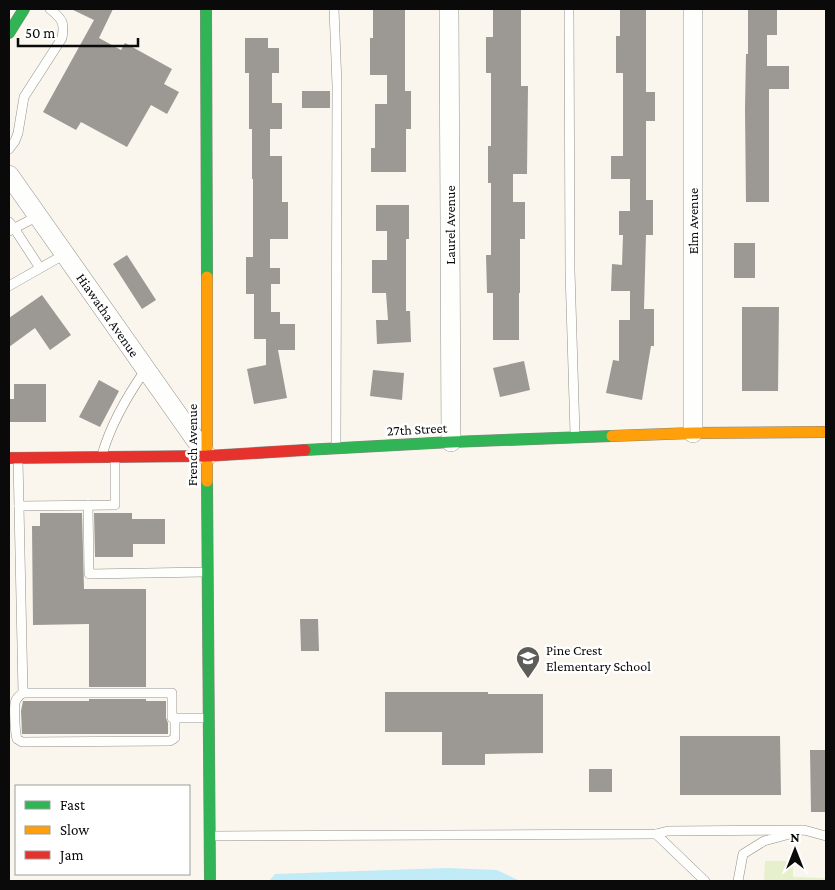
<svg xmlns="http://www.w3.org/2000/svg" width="835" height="890" font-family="'Crimson Pro',serif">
<rect width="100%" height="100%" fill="#faf6ed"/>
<path fill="#e6f0cb" d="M765 861H793V877L826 878V881H764Z"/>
<path fill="#c1ebf6" d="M447 868 497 870 520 881H269L275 874Z"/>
<g fill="#9c9894">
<path d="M71 9H113L99 38 121 50 125 43 172 69 164 84 179 92 167 114 151 105 127 147 81 122 76 130 43 112 94 20Z"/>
<path d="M373 9H405V91H411V129H406V172H371V148H375V104H387V75H370V38H373Z"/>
<path d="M493 9H521V86H528L527 174H513V202H525V239H520V293H519V340H493V293H487L486 255H491V183H488V146H491V73H486V37H493Z"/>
<path d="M620 9H646V92H655V121H646V200H653V235H646L644 309H654V346H651L642 400 606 393 613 360 619 361V320H630V291H611L612 264 622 265 623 235H619V211H630V179H611V156H623V73H616V36H620Z"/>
<path d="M748 9H777V35H767V66H789V89H769V202H746L745 109 746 54H748Z"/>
<path d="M245 38H268V48H279V73H272V103H282V129H270V156H282V202H288V239H270V268H280V284H271V312H280V324H295V350H278L287 398 254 404 247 369 266 365V339H254V294H246V257H253V179H252V129H249V73H245Z"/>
<rect x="302" y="91" width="28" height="17"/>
<path d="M376 205H409V239H406V311H410L411 342 377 344 376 320H388L386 293H372V260H387V231H376Z"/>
<rect x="734" y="243" width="21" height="35"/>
<path d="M127 255 156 300 142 309 113 264Z"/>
<path d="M42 295 71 335 50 350 35 328 9 347V318Z"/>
<path d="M742 307H779L778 391H742Z"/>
<path d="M524 361 530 390 500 397 493 368Z"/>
<path d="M373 370 404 373 402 400 370 396Z"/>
<path d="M99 380 119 391 100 427 79 417Z"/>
<path d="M14 384H46V422H9V399H14Z"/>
<path d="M40 513H82L84 589H146V687H89V624L33 625 32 526H40Z"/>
<path d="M94 513H132V519H165V544H133V557H95Z"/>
<path d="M300 619H318L319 651H301Z"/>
<path d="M385 692H488V694H543V753L485 754V765H442V732H385Z"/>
<path d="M89 699H146V701H166V718L168 723V734H22L21 711 23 701H89Z"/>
<path d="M680 736H780L781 795H680Z"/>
<path d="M810 750H826V812H811Z"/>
<rect x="589" y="769" width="23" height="23"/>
</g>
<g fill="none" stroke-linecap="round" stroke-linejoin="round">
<g stroke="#92908c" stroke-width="10">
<g id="lane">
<path d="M334 9 337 85 336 446"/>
<path d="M569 9 570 271 575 434"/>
<path d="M9 149 15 141 18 133 24 97 62 38C65 22 62 19 50 9"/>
<path d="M9 222 14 228 40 268"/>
<path d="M9 231 38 216"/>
<path d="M9 286 65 254"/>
<path d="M102 455C111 423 127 396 146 369"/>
<path d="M18 460 19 506 115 505V460"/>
<path d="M88 505 89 574 205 572"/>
<path d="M19 506 23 693H172V718H207"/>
<path d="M23 693C19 696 16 698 15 703 14 710 15 732 17 739L22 742 170 741 175 738V718"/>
<path d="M656 834 705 881"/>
<path d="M212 836 656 834 668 831 804 830 826 836"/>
<path d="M738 881 743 854 764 841 790 834"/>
</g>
</g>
<g stroke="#92908c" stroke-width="20">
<g id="street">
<path d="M449 9 451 442"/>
<path d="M9 175 207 456"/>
<path d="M693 433V9"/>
</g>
</g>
<g stroke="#898783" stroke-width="12">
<g id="fast">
<path d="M206 9 207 277"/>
<path d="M9 33 24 9"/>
<path d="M305 450 451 442 612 436"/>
<path d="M207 481 210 881"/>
</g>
</g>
<g stroke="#898783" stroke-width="12">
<g id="slow">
<path d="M207 277V481"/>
<path d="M612 436 693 433 826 432"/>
</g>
</g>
<g stroke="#898783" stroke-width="12">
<path id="jam" d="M9 458 207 456 305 450"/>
</g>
<use href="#lane" stroke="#fefefc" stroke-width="9"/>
<use href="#street" stroke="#fefefc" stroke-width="19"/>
<use href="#fast" stroke="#30b455" stroke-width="11"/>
<use href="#slow" stroke="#ff9f0a" stroke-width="11"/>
<use href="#jam" stroke="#e5322d" stroke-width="11"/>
</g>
<defs>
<g id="school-pin" transform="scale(1.25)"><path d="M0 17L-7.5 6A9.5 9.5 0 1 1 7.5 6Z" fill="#5e5d59" stroke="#fff"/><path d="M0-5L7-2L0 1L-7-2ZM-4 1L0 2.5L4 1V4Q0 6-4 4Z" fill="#fff"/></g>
</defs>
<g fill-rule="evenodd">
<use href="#school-pin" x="528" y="658"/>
</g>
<g text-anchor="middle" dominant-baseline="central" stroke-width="5" stroke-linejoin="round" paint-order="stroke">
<g font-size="14" fill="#0a0a0a" stroke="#fff">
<text transform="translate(693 221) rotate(-90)">Elm Avenue</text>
<text transform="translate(450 225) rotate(-90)">Laurel Avenue</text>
<text transform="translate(108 315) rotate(55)">Hiawatha Avenue</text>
<text transform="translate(417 429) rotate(-3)">27th Street</text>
<text transform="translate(192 445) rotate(-90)">French Avenue</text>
</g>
<g font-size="14" fill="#0a0a0a" stroke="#fff" text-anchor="start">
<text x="546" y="650">Pine Crest<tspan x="546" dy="16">Elementary School</tspan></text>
</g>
</g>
<rect width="835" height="890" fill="none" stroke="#0a0a0a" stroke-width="20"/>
<rect x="15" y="785" width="175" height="90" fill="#ffffff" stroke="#9d9d9d"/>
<rect x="25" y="801" width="25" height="8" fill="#30b455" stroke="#9d9d9d"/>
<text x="60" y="810" font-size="15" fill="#0a0a0a">Fast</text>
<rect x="25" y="826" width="25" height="8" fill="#ff9f0a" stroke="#9d9d9d"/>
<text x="60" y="835" font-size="15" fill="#0a0a0a">Slow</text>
<rect x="25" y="851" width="25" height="8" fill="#e5322d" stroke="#9d9d9d"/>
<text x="60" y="860" font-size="15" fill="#0a0a0a">Jam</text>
<g transform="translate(795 850)" stroke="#ffffff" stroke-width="4" paint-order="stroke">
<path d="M0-4L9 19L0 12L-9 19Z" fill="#0a0a0a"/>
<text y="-8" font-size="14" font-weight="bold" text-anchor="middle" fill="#0a0a0a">N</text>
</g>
<path d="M18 38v8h120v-8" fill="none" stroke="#0a0a0a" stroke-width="2.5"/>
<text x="25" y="38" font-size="15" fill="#0a0a0a" stroke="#ffffff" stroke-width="4" paint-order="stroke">50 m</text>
</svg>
